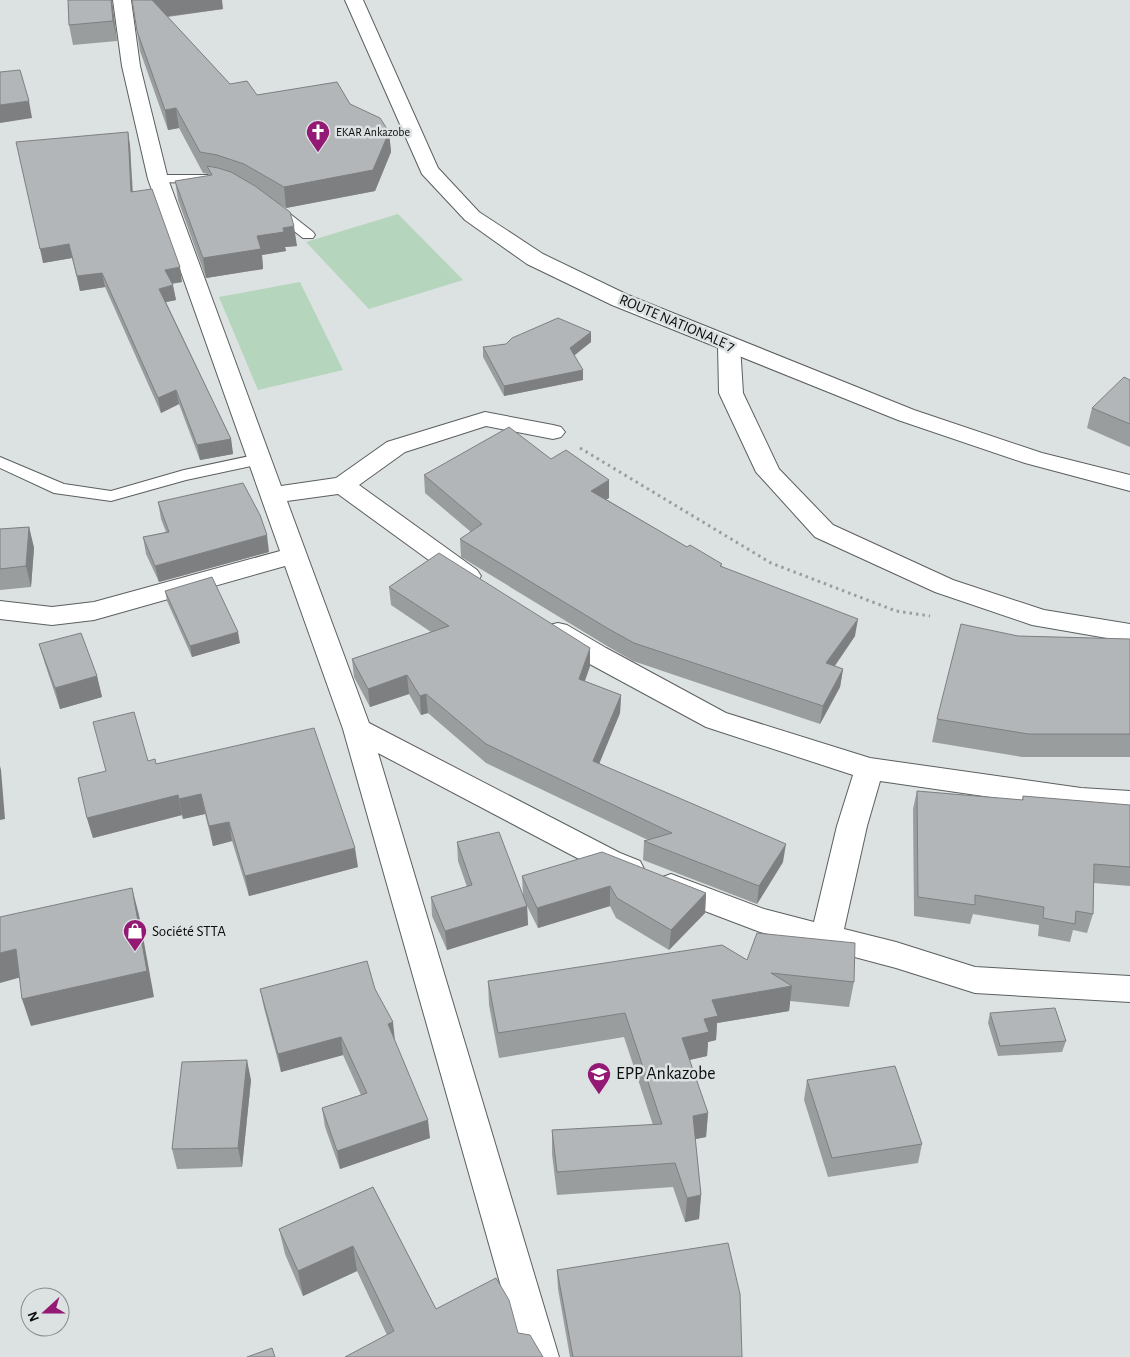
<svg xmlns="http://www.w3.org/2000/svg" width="1130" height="1357" font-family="'Alegreya Sans',sans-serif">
<rect width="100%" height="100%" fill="#dce1e1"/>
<g fill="#b5d5bc">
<path d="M398 214 463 280 369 309 306 242Z"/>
<path d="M300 282 343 370 258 390 219 297Z"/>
</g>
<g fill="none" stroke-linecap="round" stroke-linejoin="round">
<g stroke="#5b5f5f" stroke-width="2">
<g id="lane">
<path d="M158 175H210L217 179 210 183 153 182 151 179 153 176Z"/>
<path d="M275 205 280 206 313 232 315 235 313 238H303L270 212 268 209 270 206Z"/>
<path d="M259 454 265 455 267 459 265 463 186 480 111 501 54 493 0 468V457L64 484 111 491 184 470Z"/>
</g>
</g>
<g stroke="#5b5f5f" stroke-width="2">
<g id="street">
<path d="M113 0H131L140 66 168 179 281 486 336 478 387 442 485 412 553 425 561 427 565 432 561 437 553 439 486 426 405 452 359 485 477 570 481 576 477 582 468 585 459 582 338 494 287 501 369 723 620 853 640 861 644 869 640 877 629 881 598 869 378 753 559 1357H521L343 729 285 566 94 620 52 625 0 619V601L52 607 94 602 280 551 148 179 122 66Z"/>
<path d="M729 338 737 340 740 345 743 393 779 469 833 525 953 580 1044 610 1130 624V642L1032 625 935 592 815 537 756 472 719 393 718 345 721 340Z"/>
<path d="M558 623 567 625 606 648 726 713 870 758 1081 788 1130 791V813L1081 810 880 781 867 826 844 929 896 942 975 967 1130 976V1002L975 993 896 968 760 932 660 894 656 886 660 878 671 874 764 909 814 922 837 826 853 775 706 727 586 662 549 639 545 632 549 625Z"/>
</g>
</g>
<g stroke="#5b5f5f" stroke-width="2">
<path id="primary" d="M345 0H363L438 168 479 212 543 254 628 295 914 410 1042 453 1130 475V491L1025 463 898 420 612 305 527 264 465 220 422 174Z"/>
</g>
<path stroke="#9a9e9e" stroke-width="3" stroke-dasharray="2.5 4" stroke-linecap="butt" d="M580 448 771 563 896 611 930 616"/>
<use href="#lane" fill="#fff" fill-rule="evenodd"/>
<use href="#street" fill="#fff" fill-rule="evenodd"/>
<use href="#primary" fill="#fff" fill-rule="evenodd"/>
</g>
<g fill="#9a9d9e">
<path d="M68 0H112L117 41 73 45 69 25Z"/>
<path d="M132 0 223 9 168 17 230 84 257 95 350 104 389 132 391 152 375 191 286 208 277 203 297 246 285 247 286 251 262 255 263 269 206 278 178 200 175 181 208 176V174L203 173 179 128 168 130 140 51Z"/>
<path d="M128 132 130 146 133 192 182 282 172 284 176 300 166 302 231 439 233 454 200 460 179 404 161 413 105 287 80 291 72 258 43 263Z"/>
<path d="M591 342 574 355 583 380 504 396 483 357V347Z"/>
<path d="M1130 380V447L1087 428 1092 408Z"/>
<path d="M551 459 609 498 606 499 687 547 722 564 721 567 855 636 835 666 843 669 840 687 820 724 633 661 607 646 461 557 460 539 471 532 425 493 424 475Z"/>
<path d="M158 502 269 552 159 582 146 554 143 537 166 532 161 519Z"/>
<path d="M29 527 34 548 31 587 0 590V529Z"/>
<path d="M389 587 590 666 585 681 621 695 620 713 599 763 783 862 757 904 643 860 644 841 648 840 486 763 428 713 421 715 409 694 370 707 354 677 352 659 431 632 391 605Z"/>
<path d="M165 591 240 643 192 657 167 601Z"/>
<path d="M1018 636 1130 639V757H1022L932 742 937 719Z"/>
<path d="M39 644 97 676 102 697 60 709 45 664Z"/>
<path d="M148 761 156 764 358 867 249 896 232 841 213 846 205 814 183 819 182 815 93 838 87 818Z"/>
<path d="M917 791 1022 800 1023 796 1130 805V886L1094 883 1093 914 1087 933 1073 930 1070 942 1038 936 1039 925 973 914 970 924 914 916 913 809Z"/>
<path d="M457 842 523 895 522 876 706 893 705 913 669 950 616 918 610 906 538 928 526 904 527 906 528 925 447 950 432 916 431 897 467 887 458 861Z"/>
<path d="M747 960 854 982 849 1007 790 1001 789 1011 717 1023 716 1040 708 1042 707 1056 689 1060 708 1113 706 1137 695 1139 701 1195 699 1219 685 1222 673 1187 557 1195 552 1154V1130L653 1125 624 1037 499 1058 489 1005 488 981Z"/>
<path d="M260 989H375L430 1138 340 1169 325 1127 322 1108 361 1095 343 1055 281 1072 264 1008Z"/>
<path d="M990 1013 1066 1041 1062 1052 998 1056 988 1023Z"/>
<path d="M251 1080 242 1167 177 1169 172 1149Z"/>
<path d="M807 1080 922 1144 918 1163 828 1177 804 1100Z"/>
<path d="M373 1187 436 1309 387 1335 357 1271 303 1296 285 1254 279 1229Z"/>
<path d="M557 1270 742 1357H570L558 1289Z"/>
</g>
<g fill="#7d7f81">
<path d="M111 0H112L117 41 113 21Z"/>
<path d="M152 0H222L223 9 155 18Z"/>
<path d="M29 101 32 118 0 123V105Z"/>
<path d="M176 108 179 128 168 130 165 110Z"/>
<path d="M128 132 130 146 133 207 131 192Z"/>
<path d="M389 132 391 152 375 191 286 208 284 187Z"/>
<path d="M294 226 297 246 285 247 286 251 262 255 263 269 206 278 203 258 257 236 283 228Z"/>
<path d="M69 244 72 258 43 263 40 249Z"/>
<path d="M180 267 182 282 167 284 165 270Z"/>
<path d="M102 273 105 287 80 291 77 276Z"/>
<path d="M173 285 176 300 162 303 159 289Z"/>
<path d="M591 332V342L570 359V348Z"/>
<path d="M583 370V380L504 396V386Z"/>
<path d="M176 390 179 404 161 413 158 398Z"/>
<path d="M231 439 233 454 200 460 197 445Z"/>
<path d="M609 480V498L591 508V491Z"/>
<path d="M29 527 34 548 31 587 26 566Z"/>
<path d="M267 535 269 552 159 582 155 566Z"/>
<path d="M858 619 855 636 824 681 826 663Z"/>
<path d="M238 632 240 643 192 657 190 646Z"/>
<path d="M590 648V666L579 697V679Z"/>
<path d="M843 669 840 687 820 724 823 706Z"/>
<path d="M407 675 409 694 370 707 368 689Z"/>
<path d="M97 676 102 697 60 709 55 688Z"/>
<path d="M426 694 428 713 421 715 420 696Z"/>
<path d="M621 695 620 713 593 779V761Z"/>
<path d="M0 766 1 770 5 819 0 820Z"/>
<path d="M201 794 205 814 183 819 179 799Z"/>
<path d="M178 795 182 815 93 838 87 818Z"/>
<path d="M229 822 232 841 213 846 209 826Z"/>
<path d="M786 844 783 862 757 904 759 886Z"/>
<path d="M355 848 358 867 249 896 245 876Z"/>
<path d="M610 886V906L538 928 537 908Z"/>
<path d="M132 888 139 915 154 997 31 1026 22 999Z"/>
<path d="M706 893 705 913 669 950 671 930Z"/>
<path d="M527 906 528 925 447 950 445 931Z"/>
<path d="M16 949 25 976 0 983V953Z"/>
<path d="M792 986 789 1011 717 1023 716 1040 708 1042 707 1056 680 1062 682 1038 712 1000Z"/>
<path d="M393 1022 395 1041 388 1024Z"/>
<path d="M341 1037 343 1055 281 1072 278 1054Z"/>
<path d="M247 1060 251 1080 242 1167 238 1148Z"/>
<path d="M708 1113 706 1137 691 1140 693 1116Z"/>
<path d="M428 1120 430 1138 340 1169 337 1151Z"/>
<path d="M701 1195 699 1219 685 1222 687 1198Z"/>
<path d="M353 1246 357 1271 303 1296 298 1271Z"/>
</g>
<g fill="#b3b6b8" stroke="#7d7f81">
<path d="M68 0H111L113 21 69 25Z"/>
<path d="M132 0H152L230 84 247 81 257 95 337 82 350 104 380 118 389 132 373 170 284 187 244 164 217 155 200 152 176 108 165 110 137 31Z"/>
<path d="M20 70 29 101 0 105V72Z"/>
<path d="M128 132 131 192 152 189 180 267 165 270 173 285 159 289 231 439 197 445 176 390 158 398 102 273 77 276 69 244 40 249 16 142Z"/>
<path d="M207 166 218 168 231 172 255 186 290 212 294 226 283 228 284 232 257 236 261 249 203 258 175 181 212 175Z"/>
<path d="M558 318 591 332 570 348 583 370 504 386 483 347 506 344 512 338Z"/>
<path d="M1124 377 1130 380V424L1092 408Z"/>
<path d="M509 427 551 459 566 450 609 480 591 491 687 547 690 545 722 564 720 566 858 619 826 663 843 669 823 706 634 643 607 628 460 539 482 524 424 475Z"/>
<path d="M243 483 260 515 267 535 155 566 143 537 169 532 158 502Z"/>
<path d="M29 527 26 566 0 569V529Z"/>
<path d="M439 553 590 648 579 679 621 695 593 761 786 844 759 886 644 841 672 833 486 744 426 694 420 696 407 675 368 689 352 659 449 626 389 587Z"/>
<path d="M212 577 238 632 190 646 165 591Z"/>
<path d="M961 624 1018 636 1130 639V734H1028L937 719Z"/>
<path d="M81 633 97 676 55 688 39 644Z"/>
<path d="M134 712 148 761 155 759 156 764 314 728 355 848 245 876 229 822 209 826 201 794 179 799 178 795 87 818 78 778 106 771 93 722Z"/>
<path d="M917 791 1023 800V796L1130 805V867L1094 864 1093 914 1076 911 1075 924 1043 918 1044 907 975 895V905L918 897Z"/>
<path d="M499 832 527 906 445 931 431 897 472 885 457 842Z"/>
<path d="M602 852 706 893 671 930 617 898 610 886 537 908 522 876Z"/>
<path d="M132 888 147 971 22 999 16 949 0 953V917Z"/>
<path d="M757 933 855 943 854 982 771 973 792 986 712 1000 718 1016 704 1019 709 1032 682 1038 708 1113 693 1116 701 1195 687 1198 675 1163 557 1172 552 1130 662 1124 625 1013 498 1033 488 981 722 945 747 960Z"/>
<path d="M367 961 375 989 393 1022 388 1024 428 1120 337 1151 322 1108 367 1093 341 1037 278 1054 260 989Z"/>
<path d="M1055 1008 1066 1041 1000 1046 990 1013Z"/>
<path d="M247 1060 238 1148 172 1149 182 1062Z"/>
<path d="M895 1066 922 1144 832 1158 807 1080Z"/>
<path d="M373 1187 436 1309 496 1278 509 1300 518 1333 530 1335 543 1357H345L394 1331 353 1246 298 1271 279 1229Z"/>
<path d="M728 1243 740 1294 742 1357H573L557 1270Z"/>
<path d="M272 1348 275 1357H247Z"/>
</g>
<defs>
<g id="church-pin" transform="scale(1.25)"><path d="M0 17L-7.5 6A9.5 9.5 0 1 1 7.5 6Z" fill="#931975" stroke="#dce1e1"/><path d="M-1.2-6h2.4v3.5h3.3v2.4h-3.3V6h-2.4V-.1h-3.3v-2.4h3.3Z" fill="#fff"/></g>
<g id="shop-pin" transform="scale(1.25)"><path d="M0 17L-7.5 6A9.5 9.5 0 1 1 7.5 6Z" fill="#931975" stroke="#dce1e1"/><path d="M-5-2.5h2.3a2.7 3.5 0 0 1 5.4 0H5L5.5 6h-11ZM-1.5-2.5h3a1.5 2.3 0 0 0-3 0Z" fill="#fff"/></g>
<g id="school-pin" transform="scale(1.25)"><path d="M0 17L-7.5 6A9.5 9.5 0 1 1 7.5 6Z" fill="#931975" stroke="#dce1e1"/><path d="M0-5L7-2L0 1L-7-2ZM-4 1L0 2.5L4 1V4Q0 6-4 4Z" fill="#fff"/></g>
</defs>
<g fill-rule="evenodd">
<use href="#church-pin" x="318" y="132"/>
<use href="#shop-pin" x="135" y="931"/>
<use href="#school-pin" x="599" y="1074"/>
</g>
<g text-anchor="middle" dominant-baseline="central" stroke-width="5" stroke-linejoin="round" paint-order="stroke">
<g font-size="12" fill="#0b0c0c" stroke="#dce1e1" text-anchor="start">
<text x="336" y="132">EKAR Ankazobe</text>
</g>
<g font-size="15" fill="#0b0c0c" stroke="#dce1e1">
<text transform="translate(677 323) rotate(23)">ROUTE NATIONALE 7</text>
</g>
<g font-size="15" fill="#0b0c0c" stroke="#dce1e1" text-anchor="start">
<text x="152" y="931">Société STTA</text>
</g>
<g font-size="18" fill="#0b0c0c" stroke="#dce1e1" text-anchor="start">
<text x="616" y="1074">EPP Ankazobe</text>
</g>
</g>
<g transform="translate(45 1312) rotate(249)"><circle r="24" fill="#dce1e1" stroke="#888c8c"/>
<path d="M0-4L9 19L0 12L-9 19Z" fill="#931975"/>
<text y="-8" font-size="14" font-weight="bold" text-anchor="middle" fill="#0b0c0c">N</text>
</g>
</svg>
